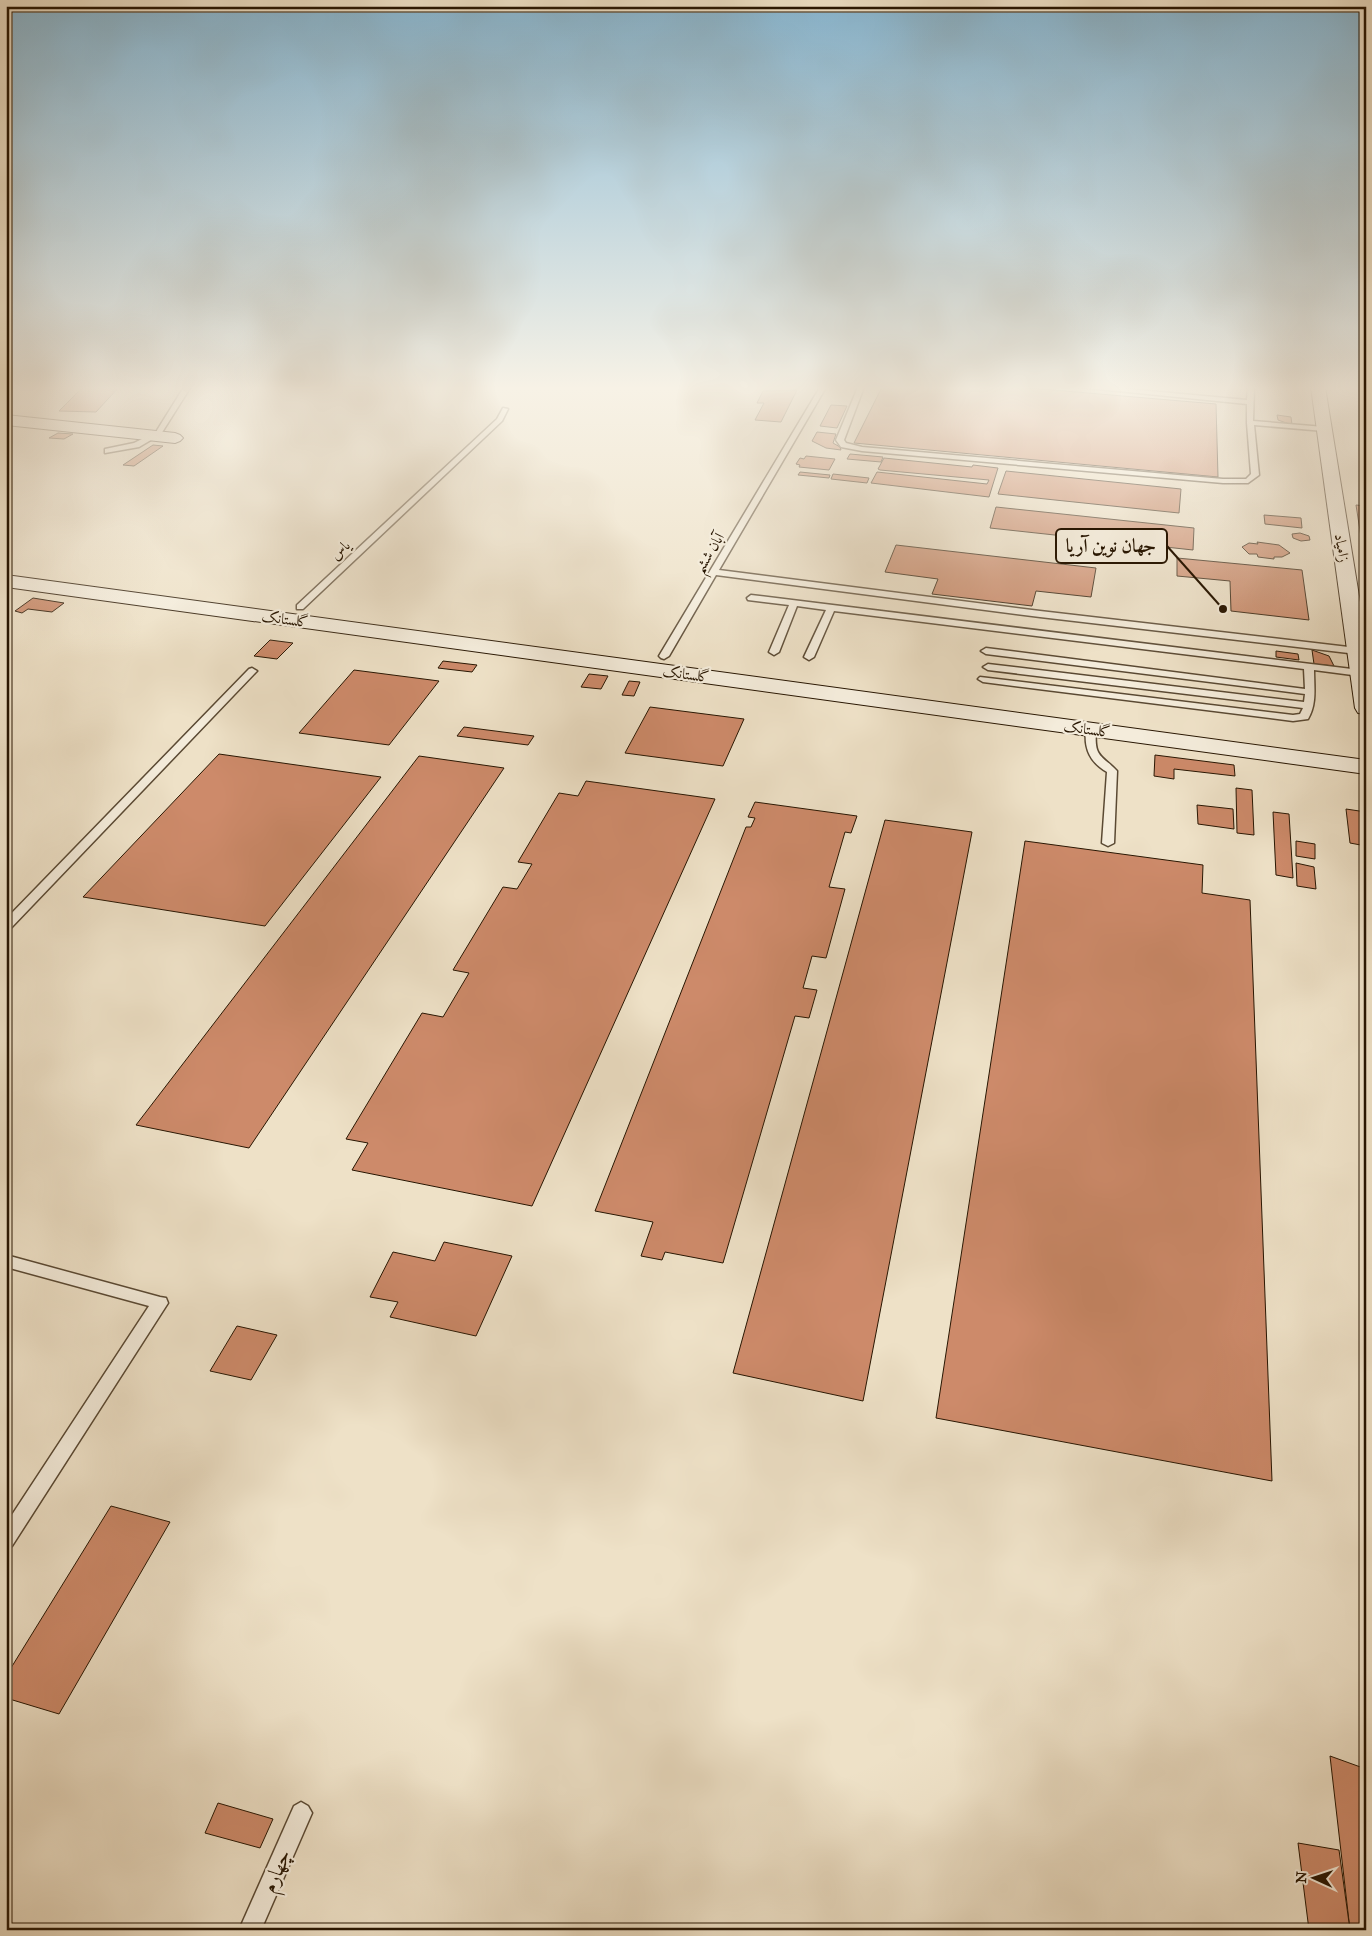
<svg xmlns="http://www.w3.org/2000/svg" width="1372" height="1936" font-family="'IM FELL Great Primer',Amiri,serif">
<rect width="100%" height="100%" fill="#eee1c7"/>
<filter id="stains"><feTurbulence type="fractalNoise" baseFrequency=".004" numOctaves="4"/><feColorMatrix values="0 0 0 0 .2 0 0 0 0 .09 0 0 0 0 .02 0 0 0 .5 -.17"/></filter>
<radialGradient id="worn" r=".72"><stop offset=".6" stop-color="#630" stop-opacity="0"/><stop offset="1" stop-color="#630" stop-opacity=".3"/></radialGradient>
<g fill="#cd8a6a" stroke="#281602">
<path d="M83 387H119L96 412 59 411Z"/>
<path d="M882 387H1018L1216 404 1218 477 854 443Z"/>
<path d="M797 390 781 422 755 420 764 403H757L763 391Z"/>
<path d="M831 405 847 406 837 428 820 426Z"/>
<path d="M1277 415 1291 417 1292 425 1278 420Z"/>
<path d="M817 432 836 434 833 443 840 447 841 450 826 448 812 441Z"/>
<path d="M58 433 73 434 64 439 49 438Z"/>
<path d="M153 445 163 446 134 466 123 465Z"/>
<path d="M850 454 883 457 881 462 847 459Z"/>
<path d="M806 456 835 459 829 470 799 467 800 465 796 464 800 458 804 459Z"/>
<path d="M884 458 972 467 973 465 998 468 989 497 871 483 877 472 987 484 989 480 880 470 878 469Z"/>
<path d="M1006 471 1181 489 1179 513 998 494Z"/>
<path d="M800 472 830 475 829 478 798 475Z"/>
<path d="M833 474 869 478 867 483 831 479Z"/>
<path d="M1356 505 1366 506V569Z"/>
<path d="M996 507 1194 528 1193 550 990 528Z"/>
<path d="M1264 515 1301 518 1302 528 1265 524Z"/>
<path d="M1300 533 1309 536 1310 540 1301 541 1293 538 1292 534Z"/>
<path d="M1257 542 1279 545 1290 553 1282 557H1274V559L1258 557 1257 554H1249L1242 547 1249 543 1258 544Z"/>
<path d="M896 545 1096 568 1091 597 1036 591 1032 606 932 594 938 579 885 572Z"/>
<path d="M1177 558 1302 570 1309 620 1231 611 1230 581 1177 576Z"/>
<path d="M33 598 64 603 52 612 28 609 22 613 15 611Z"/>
<path d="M270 640 293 643 277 659 254 656Z"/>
<path d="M1312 650 1329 656 1334 666 1314 664Z"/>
<path d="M1276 651 1298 654 1299 660 1276 657Z"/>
<path d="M443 661 477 665 472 672 438 668Z"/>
<path d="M354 670 439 681 389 745 299 733Z"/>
<path d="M589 674 608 676 601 689 581 687Z"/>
<path d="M629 681 640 682 634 696 622 695Z"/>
<path d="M650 707 744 719 723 766 625 753Z"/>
<path d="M464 727 534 736 528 745 457 736Z"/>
<path d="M219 754 381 777 265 926 83 897Z"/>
<path d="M1155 755 1234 765 1235 776 1174 769V779L1154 776Z"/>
<path d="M419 756 504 768 249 1148 136 1125Z"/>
<path d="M586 781 715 799 532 1206 352 1170 368 1143 346 1139 422 1013 443 1017 469 973 453 970 503 887 517 889 532 864 518 862 559 793 578 796Z"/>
<path d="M1236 788 1252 790 1254 835 1237 833Z"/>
<path d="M755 802 857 816 851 833 845 832 829 887 845 889 826 958 812 956 803 988 817 990 809 1018 795 1016 723 1263 665 1252 662 1260 641 1256 653 1222 595 1211 746 827H751L755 818 748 817Z"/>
<path d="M1197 805 1233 809 1234 829 1198 824Z"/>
<path d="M1346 809 1366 812V846L1350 843Z"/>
<path d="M1273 812 1289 814 1293 878 1276 875Z"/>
<path d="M885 820 972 832 863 1401 733 1373Z"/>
<path d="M1025 841 1203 865 1202 893 1250 900 1272 1481 936 1418Z"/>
<path d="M1296 841 1315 844V859L1296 856Z"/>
<path d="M1296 863 1314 867 1316 889 1297 886Z"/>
<path d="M444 1242 512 1256 476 1336 390 1317 398 1302 370 1297 393 1252 435 1261Z"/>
<path d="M237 1326 277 1335 251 1380 210 1371Z"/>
<path d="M111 1506 170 1522 59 1714 6 1698V1676Z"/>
<path d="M1330 1756 1366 1769V1930H1350Z"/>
<path d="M218 1803 273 1819 260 1848 205 1833Z"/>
<path d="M1298 1843 1339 1850 1350 1930H1309Z"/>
</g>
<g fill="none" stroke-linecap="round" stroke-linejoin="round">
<g stroke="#5a4933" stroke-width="3">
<g id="lane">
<path d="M184 387 190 388 161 434 139 447 105 453V449L134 443 156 432Z"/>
<path d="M818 387H824L825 389 719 570 1040 611 1357 648 1362 651 1357 654 1040 617 716 575 669 656 664 659 661 658 659 656 819 389Z"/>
<path d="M858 387H864L844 440 846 443 862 447 1223 479H1246L1251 474 1247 423V404L1078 387H1106L1247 400 1248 387H1254L1253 421 1324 427 1327 429 1324 431 1254 425 1259 475 1248 483H1223L862 451 841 447 836 440Z"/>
<path d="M503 408 508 409 502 421 303 609H297V605L497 419Z"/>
<path d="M751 595 1360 670 1365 673 1360 676 1314 670C1314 687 1317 704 1308 719L1293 721 983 682 978 679 980 677 1293 715 1300 714 1303 708 988 670 983 667 988 664 1304 702 1305 694 986 654 981 651 986 648 1305 689 1304 669 834 611 814 657 809 660 804 657 826 610 797 606 779 652 774 655 769 652 789 605 748 600 747 598Z"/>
<path d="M252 668 257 671 255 673 10 929 6 930V919L249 669Z"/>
<path d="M1091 727 1096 730C1094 758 1101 754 1117 771L1114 843 1108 846 1102 843 1107 772C1090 762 1084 749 1086 730Z"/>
<path d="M6 1255 160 1297 166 1298 168 1303 12 1546 6 1548V1524L149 1306 6 1267Z"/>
<path d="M301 1802 308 1806 312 1813 261 1930H239L294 1806Z"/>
</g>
</g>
<g stroke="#281602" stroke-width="2">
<g id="secondary">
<path d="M1311 387H1325L1366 639V714L1358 713 1355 708Z"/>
<path d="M6 415 175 433 180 435 183 438 180 441 175 443 6 425Z"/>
<path d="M6 575 1366 760V774L6 587Z"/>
</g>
</g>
<use href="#lane" fill="#f4ecdb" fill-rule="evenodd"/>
<use href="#secondary" fill="#f4ecdb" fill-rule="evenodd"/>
</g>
<linearGradient id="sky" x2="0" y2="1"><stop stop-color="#88b8d4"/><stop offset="0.59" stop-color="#f7f2e6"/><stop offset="1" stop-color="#f7f2e6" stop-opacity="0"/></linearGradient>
<rect width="1372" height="658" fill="url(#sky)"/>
<g text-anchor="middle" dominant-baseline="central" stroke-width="4.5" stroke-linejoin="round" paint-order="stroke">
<g font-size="15" fill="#281602" stroke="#f4ecdb">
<text transform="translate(1342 548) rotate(81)">زامیاد</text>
<text transform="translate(340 550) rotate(-43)">یاس</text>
<text transform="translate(709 553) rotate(-59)">آبان ششم</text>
<text transform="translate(285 619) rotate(8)">گلستانک</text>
<text transform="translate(686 674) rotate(8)">گلستانک</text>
<text transform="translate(1087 729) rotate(8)">گلستانک</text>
</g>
<g font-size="21" fill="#281602" stroke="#f4ecdb">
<text transform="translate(276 1871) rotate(-67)">چهارم</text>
</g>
</g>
<path fill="none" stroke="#281602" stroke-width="2" d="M1223 609L1167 546"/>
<circle fill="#281602" stroke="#f4ecdb" stroke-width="2" cx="1223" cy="609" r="5"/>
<rect fill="#f4ecdb" stroke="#281602" stroke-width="2" x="1056" y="529" width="111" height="34" rx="5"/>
<g font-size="19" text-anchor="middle" font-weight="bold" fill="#281602">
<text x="1111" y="552">جهان نوین آریا</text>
</g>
<rect width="1372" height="1936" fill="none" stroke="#eee1c7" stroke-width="25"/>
<rect x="8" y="8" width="1357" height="1921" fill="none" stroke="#281602" stroke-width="2.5"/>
<rect x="12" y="12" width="1347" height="1911" fill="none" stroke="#281602"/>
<g transform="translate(1314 1878) rotate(273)" stroke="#f4ecdb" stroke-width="4" paint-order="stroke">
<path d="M0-4L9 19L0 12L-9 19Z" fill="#281602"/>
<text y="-8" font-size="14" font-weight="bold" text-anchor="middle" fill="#281602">N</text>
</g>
<rect width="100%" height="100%" filter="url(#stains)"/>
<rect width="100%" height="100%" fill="url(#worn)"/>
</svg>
